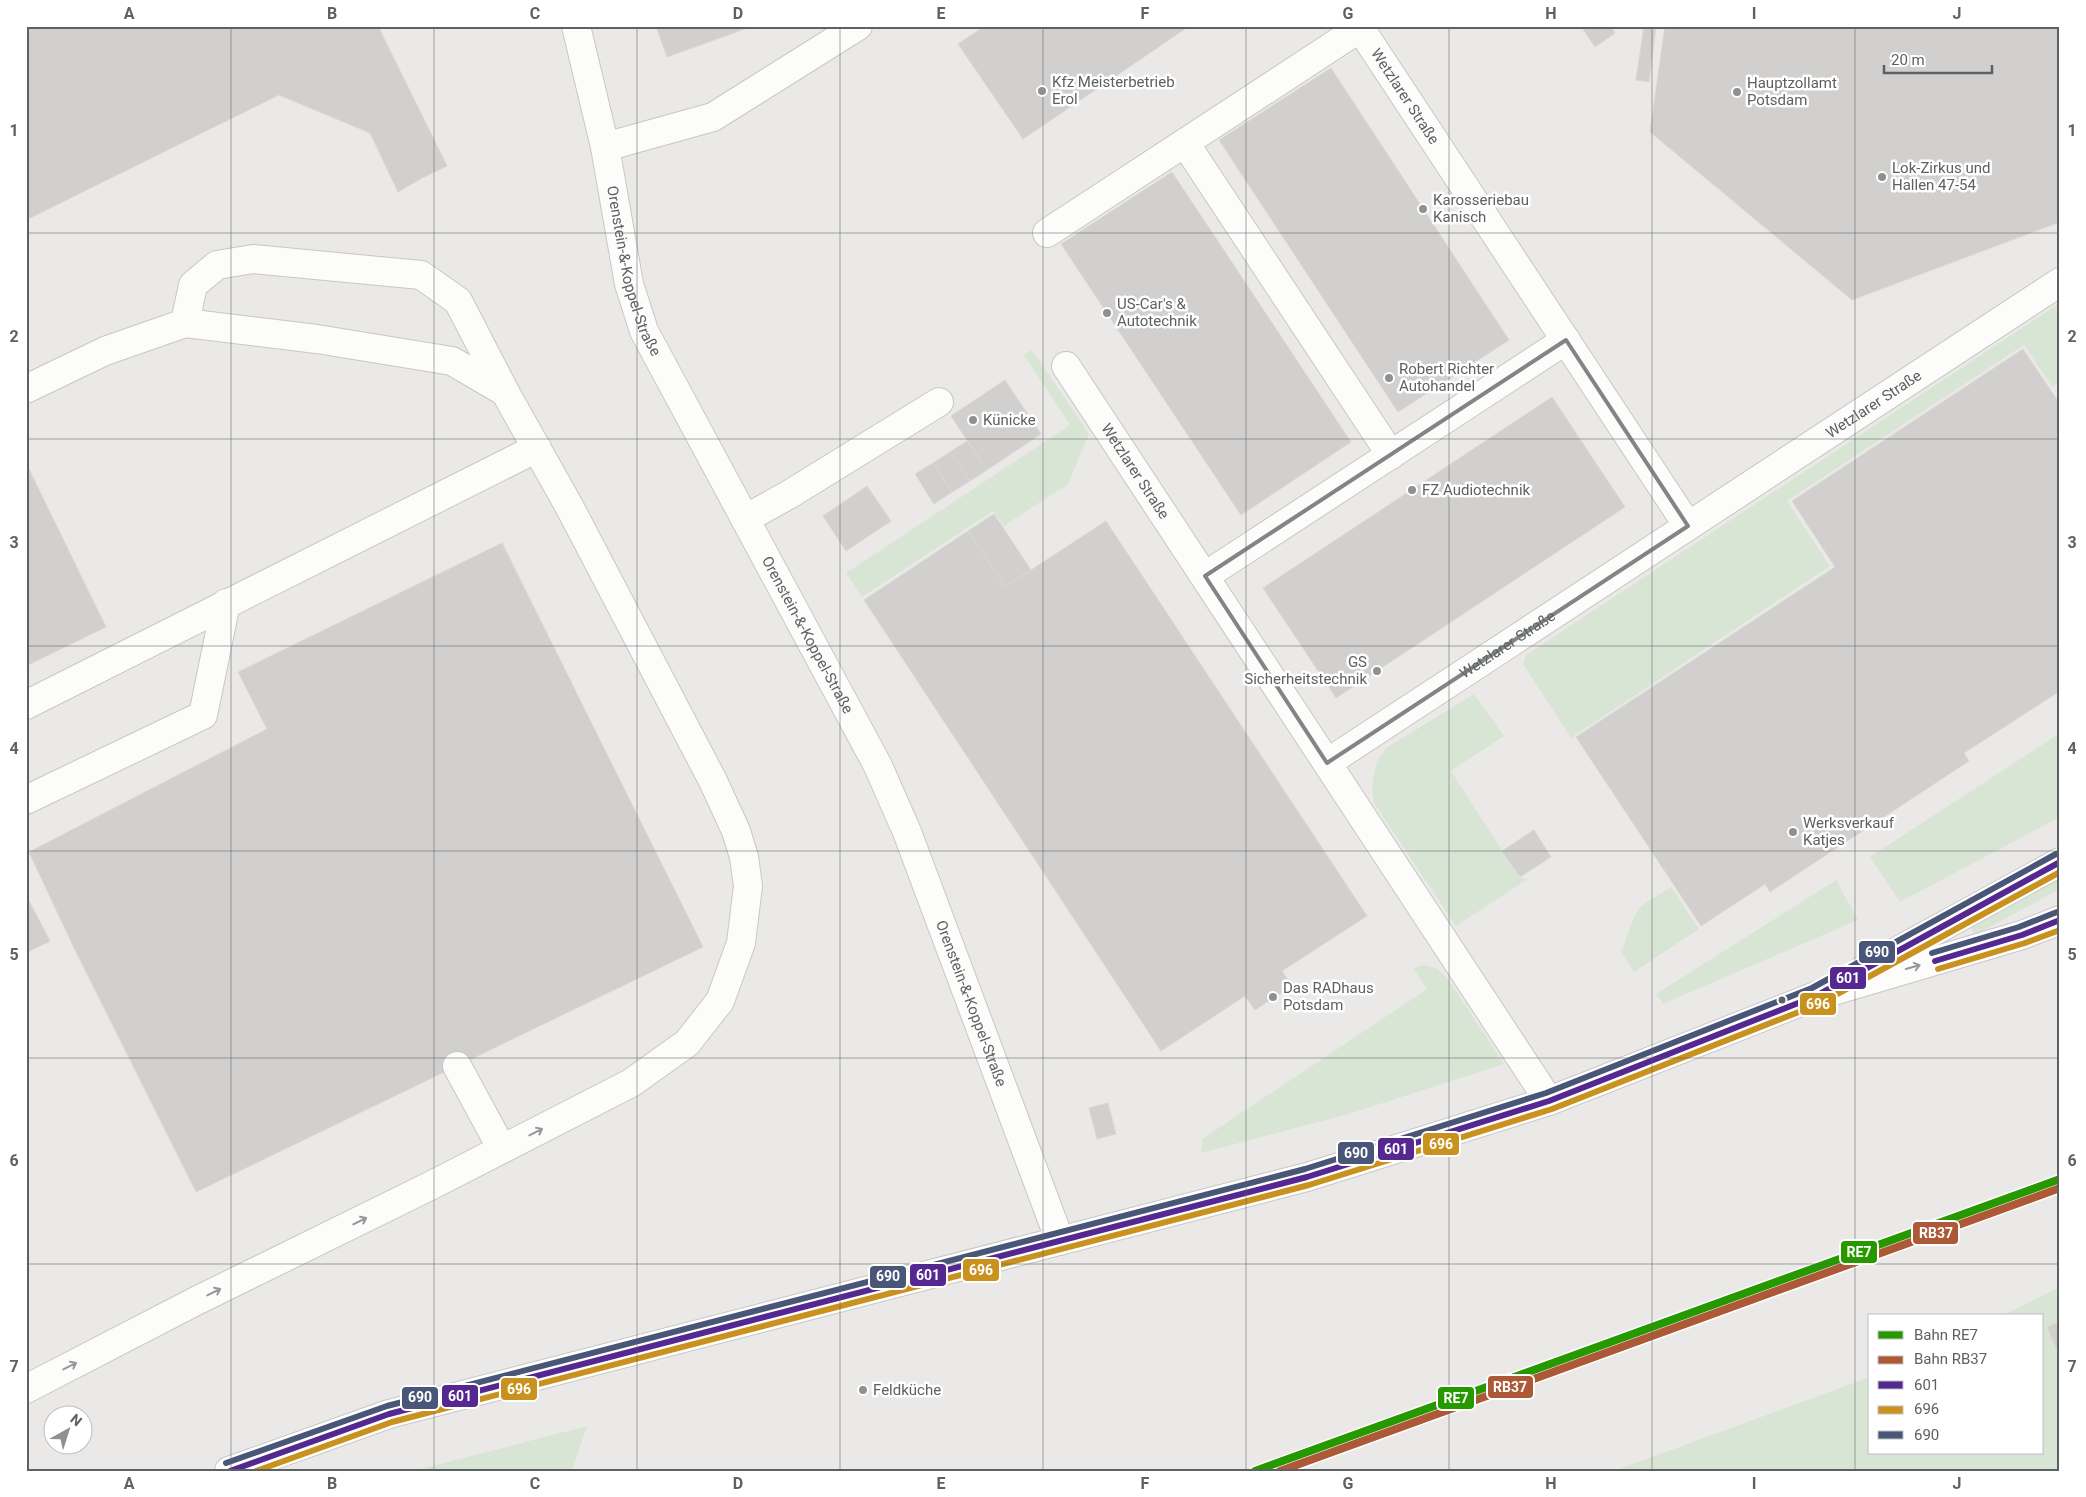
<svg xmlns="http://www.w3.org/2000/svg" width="2086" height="1497" font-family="Roboto,sans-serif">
<rect width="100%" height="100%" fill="#ebe9e7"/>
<g fill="#d9e5d4">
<path d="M2060 303V382L2052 387 2024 345 1787 501 1830 566 1571 738 1523 664 1526 655Z"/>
<path d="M1032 350 1089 434 1068 484 1004 526 993 511 862 597 846 573 1070 425 1024 355Z"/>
<path d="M1474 694 1504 736 1451 771 1519 877 1528 879 1456 926 1374 803 1372 786 1376 763 1386 748Z"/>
<path d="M2060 733V817L1900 902 1870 857Z"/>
<path d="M2060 878V889L1975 935 1970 927Z"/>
<path d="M1836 880 1858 920 1663 1004 1656 994Z"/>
<path d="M1671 887 1699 929 1634 972 1621 952C1627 940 1632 916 1640 908 1648 899 1662 894 1671 887Z"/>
<path d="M1423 965 1436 968 1448 979 1504 1064 1349 1114 1201 1153 1202 1139 1427 989 1413 968Z"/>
<path d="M2060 1287V1471H1614L1870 1377V1453H2042V1316H2001Z"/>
<path d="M587 1426 572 1471H413Z"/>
</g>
<g fill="#d2d0cf" stroke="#dad8d6">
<path d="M26 26H378L447 166 424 177 398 192 370 133 279 95 26 220Z"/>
<path d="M656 26H753L667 57Z"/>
<path d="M985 26H1183L1185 29 1023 139 958 44Z"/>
<path d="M1581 26H1611L1615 33 1595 47Z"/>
<path d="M1644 26H1656L1649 82 1636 80Z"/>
<path d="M1665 26H2060V222L1852 300 1650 132Z"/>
<path d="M1331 68 1509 340 1398 412 1219 140Z"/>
<path d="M1172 172 1351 442 1241 515 1061 244Z"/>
<path d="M2023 349 2060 404V691L1964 753 1969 761 1770 892 1765 884 1701 926 1576 737 1835 567 1792 501Z"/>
<path d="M1005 380 1041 434 987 470 951 416Z"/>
<path d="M1552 397 1625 507 1336 698 1263 588Z"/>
<path d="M967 441 987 470 970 481 950 452Z"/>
<path d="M950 452 970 481 952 492 933 463Z"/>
<path d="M26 463 106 627 26 666Z"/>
<path d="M933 463 952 492 934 504 915 474Z"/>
<path d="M867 486 891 521 846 551 823 516Z"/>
<path d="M994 514 1031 570 1005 587 968 531Z"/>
<path d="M1106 521 1367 916 1282 971 1292 986 1255 1010 1245 996 1161 1051 864 600 968 531 1005 587Z"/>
<path d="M502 543 703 947 196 1192 74 948 29 852 267 729 238 672Z"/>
<path d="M1534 830 1551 857 1520 877 1502 851Z"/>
<path d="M26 895 50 941 26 953Z"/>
<path d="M1108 1103 1116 1134 1097 1139 1089 1108Z"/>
<path d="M2060 1321V1358L2047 1327Z"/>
</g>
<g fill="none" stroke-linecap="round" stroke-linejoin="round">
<g stroke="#c8c7c6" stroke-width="30">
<g id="minor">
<path id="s1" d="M576 26 605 147 629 284 644 331 878 766 907 832 1060 1241"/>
<path d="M1185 143 1391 455"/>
<path d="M605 147 713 117 858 26"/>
<path id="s2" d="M1047 233 1360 28 1688 526"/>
<path d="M185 323 193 285 217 265 253 259 421 275 458 301 505 392"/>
<path id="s3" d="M1066 366 1327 763 2060 282"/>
<path d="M26 389 105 351 185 323 317 339 452 361 505 392 569 506 713 781 736 831 744 857 748 886 741 943 720 1001 687 1043 631 1083 432 1185 196 1301 26 1389"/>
<path d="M745 519 790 494 939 402"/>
<path d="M1205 576 1566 340"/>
<path d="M26 705 537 448"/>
<path d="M1327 763 1549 1101"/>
<path d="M26 800 203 715 226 603"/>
<path d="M1863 970 2060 862"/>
<path d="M457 1066 502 1149"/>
<path d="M229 1471 389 1414 1307 1177 1549 1101 1816 996 2022 935 2060 920"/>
</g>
</g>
<use href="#minor" stroke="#fcfcfb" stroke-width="28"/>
<g stroke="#fff" stroke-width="10">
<g id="bus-1">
<path d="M1935 961 2022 935 2060 920"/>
<path d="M230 1471 389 1414 1307 1177 1549 1101 1816 996 2060 862"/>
</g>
</g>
<g stroke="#fff" stroke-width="10">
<g id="bus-2">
<path d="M1938 969 2025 943 2060 930"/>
<path d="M256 1471 392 1422 1309 1185 1552 1109 1819 1004 2060 872"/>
</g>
</g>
<g stroke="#fff" stroke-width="10">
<g id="bus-3">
<path d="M1932 953 2019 927 2057 912"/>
<path d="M226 1463 387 1406 1305 1169 1546 1093 1812 988 2056 854"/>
</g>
</g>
<use href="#bus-1" stroke="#542791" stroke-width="6"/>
<use href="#bus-2" stroke="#c9911e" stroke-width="6"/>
<use href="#bus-3" stroke="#4a5678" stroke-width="6"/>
<g stroke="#fff" stroke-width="11">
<path id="rail-1" d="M1255 1471 2060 1179"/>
</g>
<g stroke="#fff" stroke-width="11">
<path id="rail-2" d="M1280 1471 2060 1188"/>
</g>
<use href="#rail-1" stroke="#269900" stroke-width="8"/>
<use href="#rail-2" stroke="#ad5937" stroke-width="8"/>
</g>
<defs><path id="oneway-shaft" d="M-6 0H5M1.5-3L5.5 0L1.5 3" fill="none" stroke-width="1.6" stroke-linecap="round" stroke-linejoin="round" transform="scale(1.25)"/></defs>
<g stroke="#959798">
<use href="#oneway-shaft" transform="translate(1913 967) rotate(-16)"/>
<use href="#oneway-shaft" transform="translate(536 1132) rotate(-27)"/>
<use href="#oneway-shaft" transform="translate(360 1221) rotate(-26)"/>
<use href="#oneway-shaft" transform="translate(214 1292) rotate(-26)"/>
<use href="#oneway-shaft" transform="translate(70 1366) rotate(-27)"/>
</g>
<path fill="none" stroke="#828586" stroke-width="4" stroke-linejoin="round" d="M1566 340 1688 526 1327 763 1205 576Z"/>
<path fill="none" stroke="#5d6163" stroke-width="1" stroke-opacity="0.55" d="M231 26V1471M434 26V1471M637 26V1471M840 26V1471M1043 26V1471M1246 26V1471M1449 26V1471M1652 26V1471M1855 26V1471M26 233H2060M26 439H2060M26 646H2060M26 851H2060M26 1058H2060M26 1264H2060"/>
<g fill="#8f9191" stroke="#fff" stroke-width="2">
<circle cx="1042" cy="91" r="5"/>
<circle cx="1737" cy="92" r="5"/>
<circle cx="1882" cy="177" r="5"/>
<circle cx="1423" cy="209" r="5"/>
<circle cx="1107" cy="313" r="5"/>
<circle cx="1389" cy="378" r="5"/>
<circle cx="973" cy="420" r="5"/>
<circle cx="1412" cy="490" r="5"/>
<circle cx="1377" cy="671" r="5"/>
<circle cx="1793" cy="832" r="5"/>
<circle cx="1273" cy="997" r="5"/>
<circle cx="863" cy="1390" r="5"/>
</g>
<circle fill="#5d6163" stroke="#fff" stroke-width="2" cx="1782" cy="1000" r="4.5"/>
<g text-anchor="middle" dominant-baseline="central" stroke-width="5" stroke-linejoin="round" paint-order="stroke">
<g font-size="15" fill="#5d6163" stroke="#fff" text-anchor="start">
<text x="1052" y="82">Kfz Meisterbetrieb<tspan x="1052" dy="17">Erol</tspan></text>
<text x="1747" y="83">Hauptzollamt<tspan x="1747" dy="17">Potsdam</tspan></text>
<text x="1892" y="168">Lok-Zirkus und<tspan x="1892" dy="17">Hallen 47-54</tspan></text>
<text x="1433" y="200">Karosseriebau<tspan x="1433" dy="17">Kanisch</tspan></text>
<text x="1117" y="304">US-Car's &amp;<tspan x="1117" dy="17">Autotechnik</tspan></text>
<text x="1399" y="369">Robert Richter<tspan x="1399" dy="17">Autohandel</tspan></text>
<text x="983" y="420">Künicke</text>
<text x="1422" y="490">FZ Audiotechnik</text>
<text x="1367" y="662" text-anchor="end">GS<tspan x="1367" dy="17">Sicherheitstechnik</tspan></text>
<text x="1803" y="823">Werksverkauf<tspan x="1803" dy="17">Katjes</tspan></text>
<text x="1283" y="988">Das RADhaus<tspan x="1283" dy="17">Potsdam</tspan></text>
<text x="873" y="1390">Feldküche</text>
</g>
<g font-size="15" fill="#5d6163" stroke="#fff">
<text stroke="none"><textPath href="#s2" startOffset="456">Wetzlarer Straße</textPath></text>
<text stroke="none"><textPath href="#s1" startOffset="252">Orenstein-&amp;-Koppel-Straße</textPath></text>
<text stroke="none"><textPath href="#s3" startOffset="1129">Wetzlarer Straße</textPath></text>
<text stroke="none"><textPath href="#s3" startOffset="126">Wetzlarer Straße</textPath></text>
<text stroke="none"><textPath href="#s1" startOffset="658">Orenstein-&amp;-Koppel-Straße</textPath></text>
<text stroke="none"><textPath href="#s3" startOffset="691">Wetzlarer Straße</textPath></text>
<text stroke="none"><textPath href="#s1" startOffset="1062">Orenstein-&amp;-Koppel-Straße</textPath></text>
</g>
</g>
<g stroke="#fff" stroke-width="2">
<rect x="1858" y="940" width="38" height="24" rx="5" fill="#4a5678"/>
<rect x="1829" y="966" width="38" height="24" rx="5" fill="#542791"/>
<rect x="1799" y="992" width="38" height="24" rx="5" fill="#c9911e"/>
<rect x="1422" y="1132" width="38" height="24" rx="5" fill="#c9911e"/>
<rect x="1377" y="1137" width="38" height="24" rx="5" fill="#542791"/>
<rect x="1337" y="1141" width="38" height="24" rx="5" fill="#4a5678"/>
<rect x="1912" y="1221" width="47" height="24" rx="5" fill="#ad5937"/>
<rect x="1840" y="1240" width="38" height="24" rx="5" fill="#269900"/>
<rect x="962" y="1258" width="38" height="24" rx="5" fill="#c9911e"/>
<rect x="909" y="1263" width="38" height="24" rx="5" fill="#542791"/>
<rect x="869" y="1265" width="38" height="24" rx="5" fill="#4a5678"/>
<rect x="1487" y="1375" width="47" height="24" rx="5" fill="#ad5937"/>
<rect x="500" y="1377" width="38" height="24" rx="5" fill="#c9911e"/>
<rect x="441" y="1384" width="38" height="24" rx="5" fill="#542791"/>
<rect x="401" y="1386" width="38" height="24" rx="5" fill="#4a5678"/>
<rect x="1437" y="1386" width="38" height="24" rx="5" fill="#269900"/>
</g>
<g font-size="14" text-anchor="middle" font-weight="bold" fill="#fff">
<text x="1877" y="957">690</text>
<text x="1848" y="983">601</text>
<text x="1818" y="1009">696</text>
<text x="1441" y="1149">696</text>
<text x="1396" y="1154">601</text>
<text x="1356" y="1158">690</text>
<text x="1936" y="1238">RB37</text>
<text x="1859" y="1257">RE7</text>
<text x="981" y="1275">696</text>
<text x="928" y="1280">601</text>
<text x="888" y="1281">690</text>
<text x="1510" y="1392">RB37</text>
<text x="519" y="1394">696</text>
<text x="460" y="1401">601</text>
<text x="420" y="1402">690</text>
<text x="1456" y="1403">RE7</text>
</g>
<rect width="2086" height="1497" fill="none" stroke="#ffffff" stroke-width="55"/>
<rect x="1868" y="1314" width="175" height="140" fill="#ffffff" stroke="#bec0c1"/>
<rect x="1878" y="1331" width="25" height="8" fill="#269900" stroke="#bec0c1"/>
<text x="1914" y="1340" font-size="15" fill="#5d6163">Bahn RE7</text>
<rect x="1878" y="1356" width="25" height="8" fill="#ad5937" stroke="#bec0c1"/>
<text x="1914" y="1364" font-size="15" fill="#5d6163">Bahn RB37</text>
<rect x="1878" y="1381" width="25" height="8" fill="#542791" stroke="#bec0c1"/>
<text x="1914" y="1390" font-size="15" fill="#5d6163">601</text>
<rect x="1878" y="1406" width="25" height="8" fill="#c9911e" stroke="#bec0c1"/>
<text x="1914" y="1414" font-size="15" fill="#5d6163">696</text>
<rect x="1878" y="1431" width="25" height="8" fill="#4a5678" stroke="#bec0c1"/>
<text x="1914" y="1440" font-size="15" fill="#5d6163">690</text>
<g transform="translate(68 1430) rotate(39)"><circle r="24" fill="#ffffff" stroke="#bec0c1"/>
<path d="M0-4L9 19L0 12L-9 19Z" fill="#8f9191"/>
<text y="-8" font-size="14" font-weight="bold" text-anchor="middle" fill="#5d6163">N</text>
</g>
<path d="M1884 65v8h108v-8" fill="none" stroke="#5d6163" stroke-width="2.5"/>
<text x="1891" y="65" font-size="15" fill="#5d6163" stroke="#ffffff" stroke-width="4" paint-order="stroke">20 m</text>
<rect x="28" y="28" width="2030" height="1442" fill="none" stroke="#5d6163" stroke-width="2"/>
<g font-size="16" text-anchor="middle" font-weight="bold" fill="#5d6163">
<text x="129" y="19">A</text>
<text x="332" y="19">B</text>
<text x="535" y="19">C</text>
<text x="738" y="19">D</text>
<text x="941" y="19">E</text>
<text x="1145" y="19">F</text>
<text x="1348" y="19">G</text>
<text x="1551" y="19">H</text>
<text x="1754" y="19">I</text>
<text x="1957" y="19">J</text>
<text x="14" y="136">1</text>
<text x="2072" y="136">1</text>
<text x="14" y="342">2</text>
<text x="2072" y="342">2</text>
<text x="14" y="548">3</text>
<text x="2072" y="548">3</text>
<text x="14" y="754">4</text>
<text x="2072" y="754">4</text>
<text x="14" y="960">5</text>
<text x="2072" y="960">5</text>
<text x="14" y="1166">6</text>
<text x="2072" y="1166">6</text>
<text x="14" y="1372">7</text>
<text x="2072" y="1372">7</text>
<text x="129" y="1489">A</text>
<text x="332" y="1489">B</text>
<text x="535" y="1489">C</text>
<text x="738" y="1489">D</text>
<text x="941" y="1489">E</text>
<text x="1145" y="1489">F</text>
<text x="1348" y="1489">G</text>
<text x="1551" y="1489">H</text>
<text x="1754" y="1489">I</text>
<text x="1957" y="1489">J</text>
</g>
</svg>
